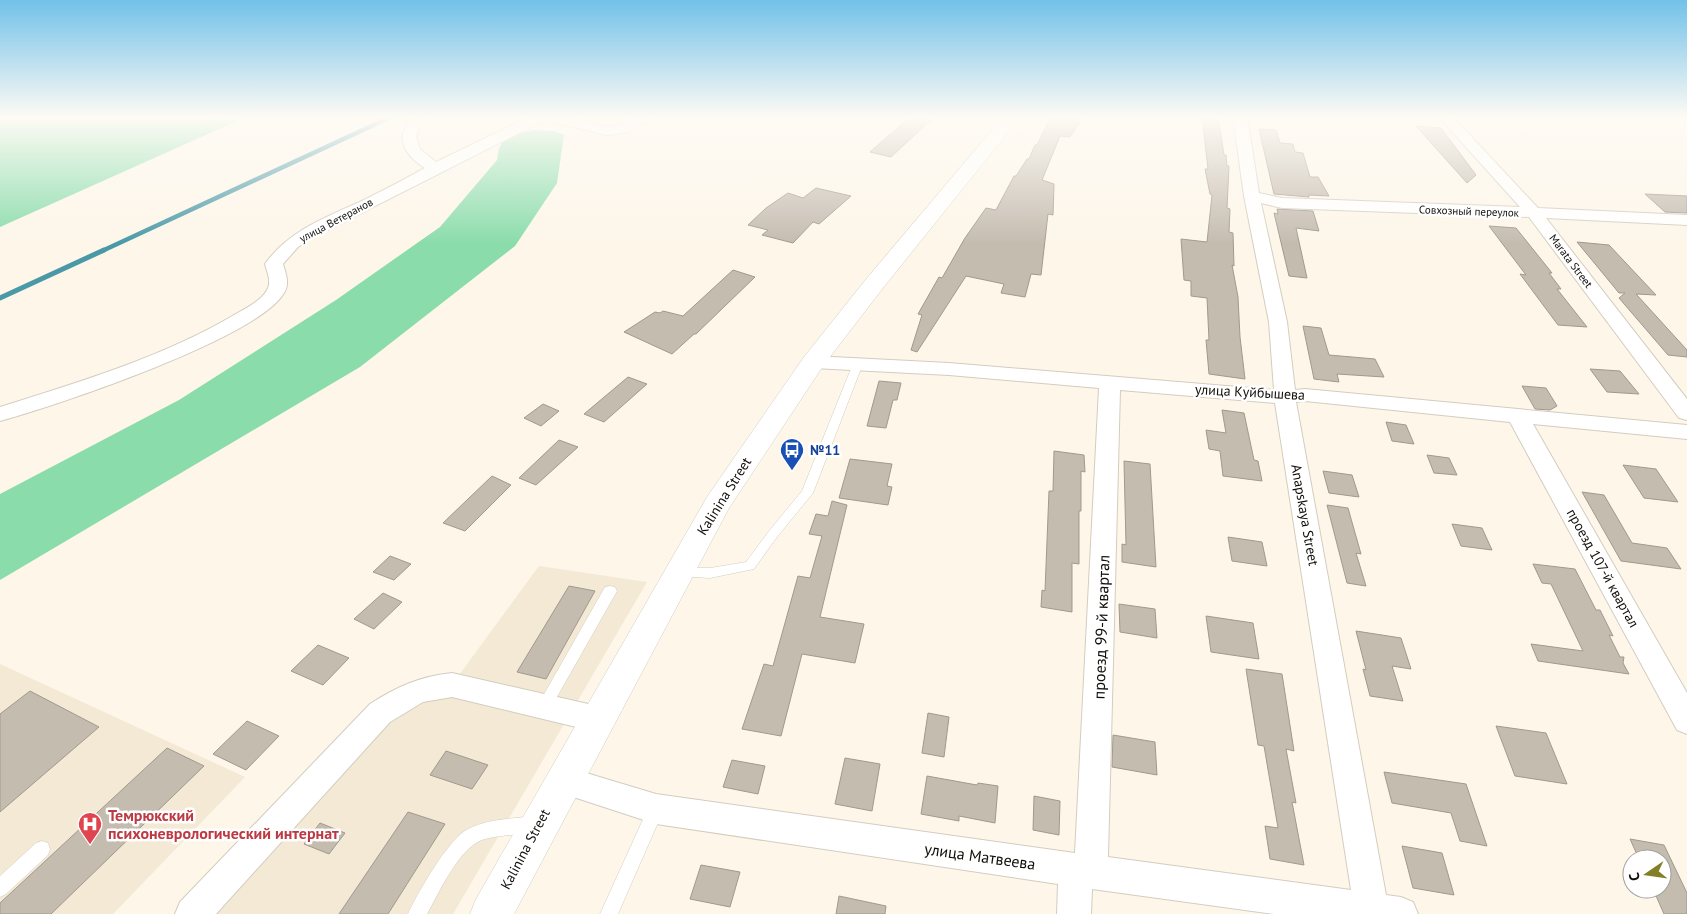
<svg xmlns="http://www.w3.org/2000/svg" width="1687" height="914" font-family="'PT Sans',sans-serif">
<rect width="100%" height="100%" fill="#fdf6e9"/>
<g fill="#f3e9d5">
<path d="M539 566 647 582 453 914H210L380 726 410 706 443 697Z"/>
<path d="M0 664 245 777 113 914H0Z"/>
</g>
<g fill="#8adcab">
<path d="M0 116H248L0 227Z"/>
<path d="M533 130 554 131 564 135 557 183 515 246 360 367 0 580V494L179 400 336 300 440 227 497 160 499 148 506 137Z"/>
</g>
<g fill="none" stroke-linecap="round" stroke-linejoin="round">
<path stroke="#4999a7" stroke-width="4.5" d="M102 251 393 116"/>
<path stroke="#4999a7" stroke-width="5" d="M0 298 104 250"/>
</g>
<g fill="#c5bcb0" stroke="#a1998e">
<path d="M911 116 932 119 891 157 870 152Z"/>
<path d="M1051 116H1084L1070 137 1060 136 1042 180 1054 184 1053 215 1048 214 1041 275 1031 274 1025 297 1001 293 1004 284 966 276 917 352 911 350 922 315 918 314 939 277 942 278 965 238 986 208 996 210 1014 176H1016L1027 159H1029L1035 145H1037Z"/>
<path d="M1202 116H1218L1224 155H1226L1227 166H1229L1227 208 1230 209 1229 232 1233 233 1234 266 1232 265 1238 297 1240 337 1245 379 1209 374 1206 340H1209L1207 298 1191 296V281L1184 280 1181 239 1207 242 1212 195 1210 194 1205 169H1208Z"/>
<path d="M1416 126 1441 128 1476 175 1467 183Z"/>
<path d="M1259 129 1276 130 1280 143 1293 144 1295 152 1303 153 1310 177H1318L1329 196 1309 195V197L1274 194Z"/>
<path d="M816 188 851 196 819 224 813 222 793 243 762 235 768 230 748 225 766 208 788 193 803 198Z"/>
<path d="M1645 194 1687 196V213L1665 212Z"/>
<path d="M1277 209 1313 211 1319 231 1296 228 1307 278 1289 276 1274 213 1278 214Z"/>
<path d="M1489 226 1516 228 1552 273H1549L1561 289H1557L1587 327 1558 325 1520 274 1526 275Z"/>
<path d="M1577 242 1609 245 1656 295 1636 294 1687 350V357L1668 355 1619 298 1625 293H1619Z"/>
<path d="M733 270 755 277 696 334H694L672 354 624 332 655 312 660 313 663 311 683 316Z"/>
<path d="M1303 326 1321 328 1329 355 1375 359 1384 377 1337 374 1339 382 1314 379Z"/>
<path d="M1590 369 1620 371 1639 394 1607 392Z"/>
<path d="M628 377 647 384 604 422 584 414Z"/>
<path d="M879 381 901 383 897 400H893L886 428 867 426Z"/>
<path d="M1522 386 1546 388 1557 406 1550 410 1535 409Z"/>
<path d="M543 404 559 411 541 426 524 418Z"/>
<path d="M1222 410 1244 413 1254 460 1258 461 1262 481 1223 476 1220 451 1209 449 1206 430 1226 433Z"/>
<path d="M1386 422 1406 425 1414 444 1392 441Z"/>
<path d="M559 440 578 447 536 485 519 478Z"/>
<path d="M1054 451 1084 455 1085 472 1081 471V511H1079V564L1072 563V612L1041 607 1042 590 1045 591 1049 491H1053Z"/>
<path d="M1427 455 1449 458 1457 475 1434 473Z"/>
<path d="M850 459 892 464 887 486 892 487 888 505 839 498Z"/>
<path d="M1124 461 1150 464 1156 567 1122 562V544L1126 545Z"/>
<path d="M1623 465 1656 469 1678 502 1644 498Z"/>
<path d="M1323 471 1352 475 1359 497 1329 493Z"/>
<path d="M492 476 511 485 465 531 443 523Z"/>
<path d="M1582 492 1604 495 1632 543 1667 548 1681 569 1621 561Z"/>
<path d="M832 501 847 505 820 617 864 624 855 663 802 654 781 736 742 729 764 664 773 666 798 576 810 578 822 536 809 534 816 514 828 516Z"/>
<path d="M1327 505 1348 508 1361 554 1356 553 1366 586 1347 583Z"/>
<path d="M1452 524 1482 528 1492 550 1461 546Z"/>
<path d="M1228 537 1262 542 1267 566 1232 561Z"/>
<path d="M390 556 411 564 394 580 373 572Z"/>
<path d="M1533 564 1575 569 1596 610H1600L1613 636 1609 635 1620 657H1624L1623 663 1629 674 1538 661 1531 644 1583 651 1551 584 1542 583Z"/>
<path d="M569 586 595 591 546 679 517 672Z"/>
<path d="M383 593 402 602 374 629 354 619Z"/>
<path d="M1119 604 1155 609 1157 638 1120 632Z"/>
<path d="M1206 616 1253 623 1259 659 1211 652Z"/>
<path d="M1356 631 1401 638 1411 669 1392 666 1403 701 1370 696 1363 669 1366 670Z"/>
<path d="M318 645 349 658 323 685 291 671Z"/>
<path d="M1246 669 1282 674 1294 751 1286 749 1296 803 1292 802 1304 865 1270 859 1265 826 1278 828 1264 746 1258 745Z"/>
<path d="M30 691 99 727 0 812V714Z"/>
<path d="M928 713 949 717 944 757 922 753Z"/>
<path d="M247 721 279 736 246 770 213 754Z"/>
<path d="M1496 726 1546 733 1567 784 1515 776Z"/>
<path d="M1113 735 1155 742 1157 775 1112 767Z"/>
<path d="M167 748 204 766 51 914H0V903Z"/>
<path d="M446 751 488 765 472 789 430 775Z"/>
<path d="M845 758 880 764 872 811 835 804Z"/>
<path d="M732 760 765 766 758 794 723 787Z"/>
<path d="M1384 772 1466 784 1487 846 1460 841 1451 813 1392 803Z"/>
<path d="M927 776 977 785 978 783 998 786 995 823 959 816V821L921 814Z"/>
<path d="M1034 796 1060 801 1059 835 1033 830Z"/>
<path d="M408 812 445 824 388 914H339Z"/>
<path d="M320 823 345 833 329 854 304 844Z"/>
<path d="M1630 839 1664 845 1687 893V914H1664L1653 889H1662V859H1639Z"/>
<path d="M1402 846 1442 853 1454 895 1413 888Z"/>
<path d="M701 865 740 872 730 907 690 899Z"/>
<path d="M839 896 886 906 885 914H836Z"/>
</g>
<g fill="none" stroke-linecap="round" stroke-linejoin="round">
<g stroke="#d3cdc0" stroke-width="1">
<g id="lane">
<path d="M857 363 862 366 813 493 777 537 754 569 710 578 675 576 674 573 675 570 680 568H710L746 562 769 531 802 491 852 366Z"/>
<path d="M610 586 615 587 617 591 549 711 544 713 539 711 537 707 539 703 605 587Z"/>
<path d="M656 801 662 804 664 809 618 914H600L650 804Z"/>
<path d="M533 816 539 818 541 824 539 830C522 836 502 834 485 839 460 845 439 893 427 914H408C417 894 449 838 468 829 488 819 511 819 533 816Z"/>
<path d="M42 841 48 843 50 849 48 855 6 894 0 897V876L36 843Z"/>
</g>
</g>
<g stroke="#d3cdc0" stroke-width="2">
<g id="street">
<path d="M417 116H433L421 125 416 136 420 149 436 162 531 116H562L606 127 621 125 639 116H656L629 132 606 135 545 120 310 239 298 247 283 264C286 274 290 284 284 293 258 338 55 406 0 421V407C77 383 165 356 234 315 245 309 261 301 267 290 272 282 267 272 265 264 289 230 327 217 364 200 384 190 405 179 425 168 403 155 392 133 417 116Z"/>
<path d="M1233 116H1247L1259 193 1282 198 1520 207 1438 116H1452L1538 208 1687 215V225L1546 218 1687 399V420L1679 418 1529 217 1282 208 1261 203 1287 322 1295 390 1305 389 1687 425V439L1533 424 1687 693V734L1677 730 1510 422 1305 401 1296 402 1386 895 1401 897 1413 902 1418 914H1274L1092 889 1091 914H1057L1058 884 656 824 552 790 547 780 552 770 563 766 656 794 1075 853 1099 388 949 375 813 368 806 366 803 362 806 358 813 356 949 363 1274 390 1269 322 1244 196ZM1120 390 1275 403 1351 890 1108 857Z"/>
<path d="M452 673 597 706 607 710 612 719 607 728 597 732 452 697 423 702 390 722 216 914H175L180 902 370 704C396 687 421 676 452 673Z"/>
</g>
</g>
<g stroke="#d3cdc0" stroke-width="1">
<path id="secondary" d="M1004 116H1021L883 288 823 366 729 508 514 914H470L476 899 707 497 804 357 867 278Z"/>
</g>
<use href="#lane" fill="#fff" fill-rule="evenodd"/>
<use href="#street" fill="#fff" fill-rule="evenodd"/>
<use href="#secondary" fill="#fff" fill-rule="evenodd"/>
</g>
<linearGradient id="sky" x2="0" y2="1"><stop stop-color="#72c1e9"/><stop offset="0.48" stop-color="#fefbf5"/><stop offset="1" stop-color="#fefbf5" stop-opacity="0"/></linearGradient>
<rect width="1687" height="244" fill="url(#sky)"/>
<defs>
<g id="bus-pin" transform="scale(1.25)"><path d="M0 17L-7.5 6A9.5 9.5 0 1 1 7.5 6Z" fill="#1a4fb4" stroke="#fff"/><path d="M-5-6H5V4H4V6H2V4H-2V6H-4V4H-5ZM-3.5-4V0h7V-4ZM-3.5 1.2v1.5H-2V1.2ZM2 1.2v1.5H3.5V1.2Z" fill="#fff"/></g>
<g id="hospital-pin" transform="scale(1.25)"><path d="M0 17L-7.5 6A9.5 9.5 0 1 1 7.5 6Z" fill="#e0444e" stroke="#fff"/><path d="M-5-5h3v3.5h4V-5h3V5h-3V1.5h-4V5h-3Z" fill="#fff"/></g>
</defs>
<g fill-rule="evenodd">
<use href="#bus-pin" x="792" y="450"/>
<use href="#hospital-pin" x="90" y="824"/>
</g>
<g text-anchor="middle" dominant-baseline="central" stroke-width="5" stroke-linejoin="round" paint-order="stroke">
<g font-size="11" fill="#100e0a" stroke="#fff">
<text transform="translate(1469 211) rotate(2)">Совхозный переулок</text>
<text transform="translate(336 220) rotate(-28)">улица Ветеранов</text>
<text transform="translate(1571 261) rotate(53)">Marata Street</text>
</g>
<g font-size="14" fill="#100e0a" stroke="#fff">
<text transform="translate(1250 392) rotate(3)">улица Куйбышева</text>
<text transform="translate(724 496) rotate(-58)">Kalinina Street</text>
<text transform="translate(1305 515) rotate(80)">Anapskaya Street</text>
<text transform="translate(1603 568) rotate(61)">проезд 107-й квартал</text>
<text transform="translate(525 849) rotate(-62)">Kalinina Street</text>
</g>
<g font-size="14" font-weight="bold" fill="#164399" stroke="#fff" text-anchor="start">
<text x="810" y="450">№11</text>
</g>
<g font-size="16" fill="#100e0a" stroke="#fff">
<text transform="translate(1101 627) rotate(-88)">проезд 99-й квартал</text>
<text transform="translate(980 856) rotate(8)">улица Матвеева</text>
</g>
<g font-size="16" font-weight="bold" fill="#be3a42" stroke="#fff" text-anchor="start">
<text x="108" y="815">Темрюкский<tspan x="108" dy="18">психоневрологический интернат</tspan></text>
</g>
</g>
<g transform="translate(1647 874) rotate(257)"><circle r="24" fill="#ffffff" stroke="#9f9f9d"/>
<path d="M0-4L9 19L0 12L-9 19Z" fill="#827f27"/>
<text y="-8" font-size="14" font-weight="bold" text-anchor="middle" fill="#100e0a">С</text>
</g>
</svg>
